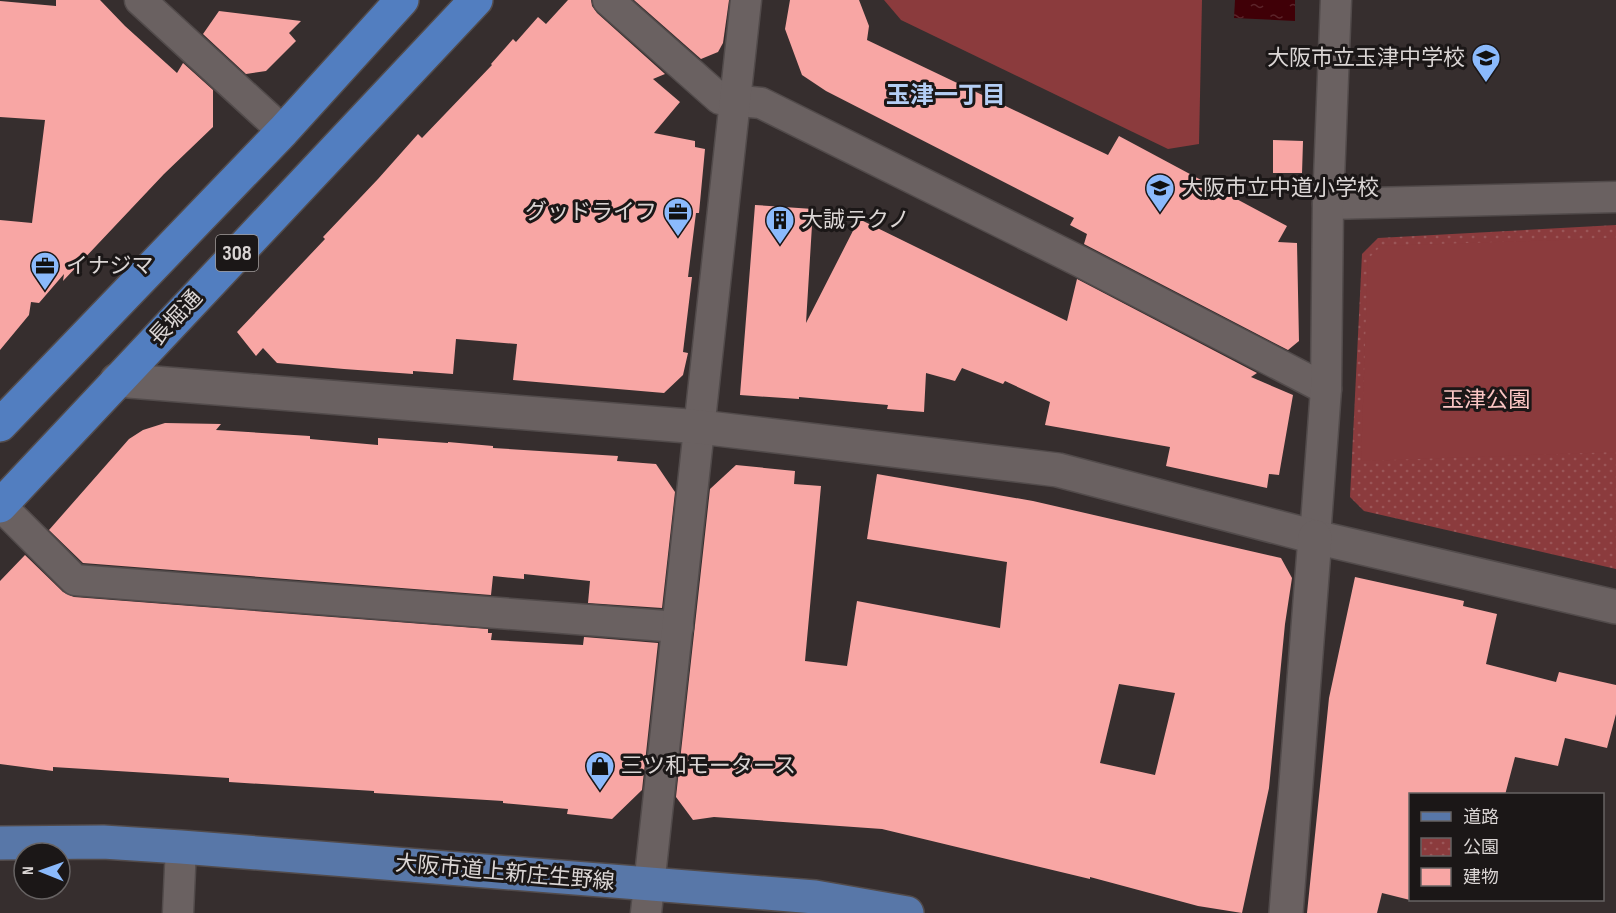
<svg xmlns="http://www.w3.org/2000/svg" width="1616" height="913" font-family="'Sofia Sans Condensed','Noto Sans JP',sans-serif">
<defs>
<pattern id="park-dots" width="8" height="8" patternUnits="userSpaceOnUse" patternTransform="scale(1.5)"><rect width="8" height="8" fill="#8b3b3d"/><path d="M2 2h.1M6 6h.1" fill="none" stroke="#9b5658" stroke-width="1.8" stroke-linecap="round"/></pattern>
<pattern id="water-ripples" width="26" height="14" patternUnits="userSpaceOnUse" patternTransform="scale(1.5)"><rect width="26" height="14" fill="#400007"/><path d="M2 4q2-2 4 0t4 0M15 11q2-2 4 0t4 0" fill="none" stroke="#5b242a"/></pattern>
</defs>
<rect width="100%" height="100%" fill="#362e2e"/>
<path fill="url(#park-dots)" d="M1616 225V569L1364 511 1350 497 1362 254 1378 238Z"/>
<g fill="#8b3b3d">
<path d="M884 0H1202L1199 144 1168 149 901 20Z"/>
<path d="M1616 238V452L1361 461 1368 259 1381 246Z"/>
</g>
<path fill="url(#water-ripples)" d="M1235 0H1295V21L1234 18Z"/>
<g fill="#f8a6a4" fill-rule="evenodd">
<path d="M56 0H100L125 26 177 73 183 63 213 90V127L164 174 63 281 64 274 39 303 31 302 29 315 0 350V220L32 223 45 120 0 117V1L56 6Z"/>
<path d="M568 0H591L592 6 597 13 665 74 653 79 680 102 654 133 695 141V147L705 149 699 213H696L688 277H692L683 352 688 353 683 375 664 393 513 380 517 344 456 339 453 374 413 371V374L344 369 277 363 263 348 256 356 237 332 325 239 323 237 378 179 418 134 422 138 492 65 491 64 513 39 516 42 538 17 546 24Z"/>
<path d="M634 0H729L723 43 718 52 701 59Z"/>
<path d="M790 0H859L869 26 867 40 1108 155 1119 136 1287 226 1278 242 1297 243 1299 341 1288 350 1084 244 1087 234 1070 225 1074 218 826 91 802 75 785 29Z"/>
<path d="M219 11 301 21 289 33 296 41 266 71 246 74 203 34Z"/>
<path d="M1273 140 1303 141 1302 173H1273Z"/>
<path d="M755 205 813 209 806 323 859 219 1067 321 1077 279 1257 373 1251 377 1293 395 1279 475 1269 474 1267 488 1166 466 1170 447 1045 425 1050 402 1005 381 1003 384 962 368 955 381 926 373 924 412 887 409 888 405 799 397V399L740 395Z"/>
<path d="M165 423 221 424 216 430 310 436V439L378 445V438L448 443V442L493 446V448L618 456 617 461 656 464 675 492 662 608 588 603 590 581 524 574V579L493 576 491 595 83 563 49 530 129 439 143 430Z"/>
<path d="M736 465 795 471 794 484 821 486 805 661 847 666 857 601 1000 628 1007 562 867 539 877 474 1033 501 1281 558 1292 578 1285 624 1269 788 1242 913 1198 906 1090 877V879L882 829 714 817 693 820 676 797 710 489ZM1119 684 1175 693 1155 775 1100 763Z"/>
<path d="M25 555 63 592 74 597 488 629V633H492L491 640 583 645 584 637 658 643 642 790 612 819 567 814 568 809 503 803V801L374 793V791L229 782V778L53 767V771L0 764V581Z"/>
<path d="M1355 577 1464 601 1463 606 1497 614 1486 664 1556 682 1559 672 1616 685V714L1607 748 1565 738 1558 766 1515 757 1505 795H1410V900L1382 893 1377 913H1307L1329 698Z"/>
</g>
<g fill="none" stroke-linecap="round" stroke-linejoin="round">
<g stroke="#524b4b" stroke-width="33">
<g id="minor">
<path d="M140 0 283 131"/>
<path d="M608 0 720 99 761 103 1081 262 1326 389"/>
<path d="M1328 204 1616 197"/>
<path d="M1 506 75 580 678 627"/>
<path d="M1315 537 1326 389 1328 204 1336 0"/>
<path d="M178 913 181 847"/>
<path d="M646 913 746 0"/>
</g>
</g>
<g stroke="#524b4b" stroke-width="36">
<g id="tertiary">
<path d="M117 380 700 427 1058 470 1315 537 1616 607"/>
<path d="M1286 913 1315 537"/>
</g>
</g>
<g stroke="#524b4b" stroke-width="36">
<path id="primary" d="M0 843 103 842 181 847 815 897 907 913"/>
</g>
<g stroke="#524b4b" stroke-width="36">
<g id="trunk">
<path d="M0 425 283 131 402 0"/>
<path d="M0 506 476 0"/>
</g>
</g>
<use href="#minor" stroke="#6a6161" stroke-width="30"/>
<use href="#tertiary" stroke="#6a6161" stroke-width="33"/>
<use href="#primary" stroke="#5877a8" stroke-width="33"/>
<use href="#trunk" stroke="#527ec0" stroke-width="33"/>
</g>
<defs>
<g id="school-pin" transform="scale(1.5)"><path d="M0 17L-7.5 6A9.5 9.5 0 1 1 7.5 6Z" fill="#8bbafc" stroke="#1b1717"/><path d="M0-5L7-2L0 1L-7-2ZM-4 1L0 2.5L4 1V4Q0 6-4 4Z" fill="#111"/></g>
<g id="office-pin" transform="scale(1.5)"><path d="M0 17L-7.5 6A9.5 9.5 0 1 1 7.5 6Z" fill="#8bbafc" stroke="#1b1717"/><path d="M-6-3h4V-5.5h4V-3h4V5H-6ZM-1-4.5V-3h2v-1.5ZM-6 0V1H6V0Z" fill="#111"/></g>
<g id="building-pin" transform="scale(1.5)"><path d="M0 17L-7.5 6A9.5 9.5 0 1 1 7.5 6Z" fill="#8bbafc" stroke="#1b1717"/><path d="M-4-6H4V6H1V3H-1V6H-4ZM-2.5-4.3h1.7v1.8h-1.7ZM.8-4.3h1.7v1.8H.8ZM-2.5-1h1.7V.8h-1.7ZM.8-1h1.7V.8H.8Z" fill="#111"/></g>
<g id="shop-pin" transform="scale(1.5)"><path d="M0 17L-7.5 6A9.5 9.5 0 1 1 7.5 6Z" fill="#8bbafc" stroke="#1b1717"/><path d="M-5-2.5h2.3a2.7 3.5 0 0 1 5.4 0H5L5.5 6h-11ZM-1.5-2.5h3a1.5 2.3 0 0 0-3 0Z" fill="#111"/></g>
</defs>
<g fill-rule="evenodd">
<use href="#school-pin" x="1486" y="58"/>
<use href="#school-pin" x="1160" y="188"/>
<use href="#office-pin" x="678" y="212"/>
<use href="#building-pin" x="780" y="220"/>
<use href="#office-pin" x="45" y="266"/>
<use href="#shop-pin" x="600" y="766"/>
</g>
<g text-anchor="middle" dominant-baseline="central" stroke-width="6" stroke-linejoin="round" paint-order="stroke">
<rect fill="#1b1717" stroke="#a19c9b" stroke-width="1.5" x="216" y="235" width="42" height="36" rx="4.5"/>
<g font-size="21" font-weight="bold" fill="#dad5d4">
<text x="237" y="253">308</text>
</g>
<g font-size="22" fill="#dad5d4" stroke="#1b1717" text-anchor="start">
<text x="1465" y="58" text-anchor="end">大阪市立玉津中学校</text>
<text x="1181" y="188">大阪市立中道小学校</text>
<text x="657" y="212" text-anchor="end">グッドライフ</text>
<text x="801" y="220">大誠テクノ</text>
<text x="66" y="266">イナジマ</text>
<text x="621" y="766">三ツ和モータース</text>
</g>
<g font-size="22" fill="#dad5d4" stroke="#1b1717">
<text transform="translate(176 318) rotate(-47)">長堀通</text>
<text transform="translate(505 873) rotate(5)">大阪市道上新庄生野線</text>
</g>
<g font-size="22" fill="#fac5c3" stroke="#1b1717">
<text x="1486" y="400">玉津公園</text>
</g>
<g font-size="24" font-weight="bold" fill="#b4cef4" stroke="#1b1717">
<text x="946" y="95">玉津一丁目</text>
</g>
</g>
<rect x="1409" y="793" width="195" height="108" fill="#1b1717" stroke="#676363" stroke-width="1.5"/>
<rect x="1421" y="812" width="30" height="9" fill="#5877a8" stroke="#676363" stroke-width="1.5"/>
<text x="1463" y="823" font-size="18" fill="#dad5d4">道路</text>
<rect x="1421" y="838" width="30" height="18" fill="url(#park-dots)" stroke="#676363" stroke-width="1.5"/>
<text x="1463" y="853" font-size="18" fill="#dad5d4">公園</text>
<rect x="1421" y="868" width="30" height="18" fill="#f8a6a4" stroke="#676363" stroke-width="1.5"/>
<text x="1463" y="883" font-size="18" fill="#dad5d4">建物</text>
<g transform="translate(42 871) rotate(271)"><circle r="28" fill="#1b1717" stroke="#676363" stroke-width="1.5"/>
<path d="M0-4.5L10 22L0 15L-10 22Z" fill="#8bbafc"/>
<text y="-9" font-size="16" font-weight="bold" text-anchor="middle" fill="#dad5d4">N</text>
</g>
</svg>
